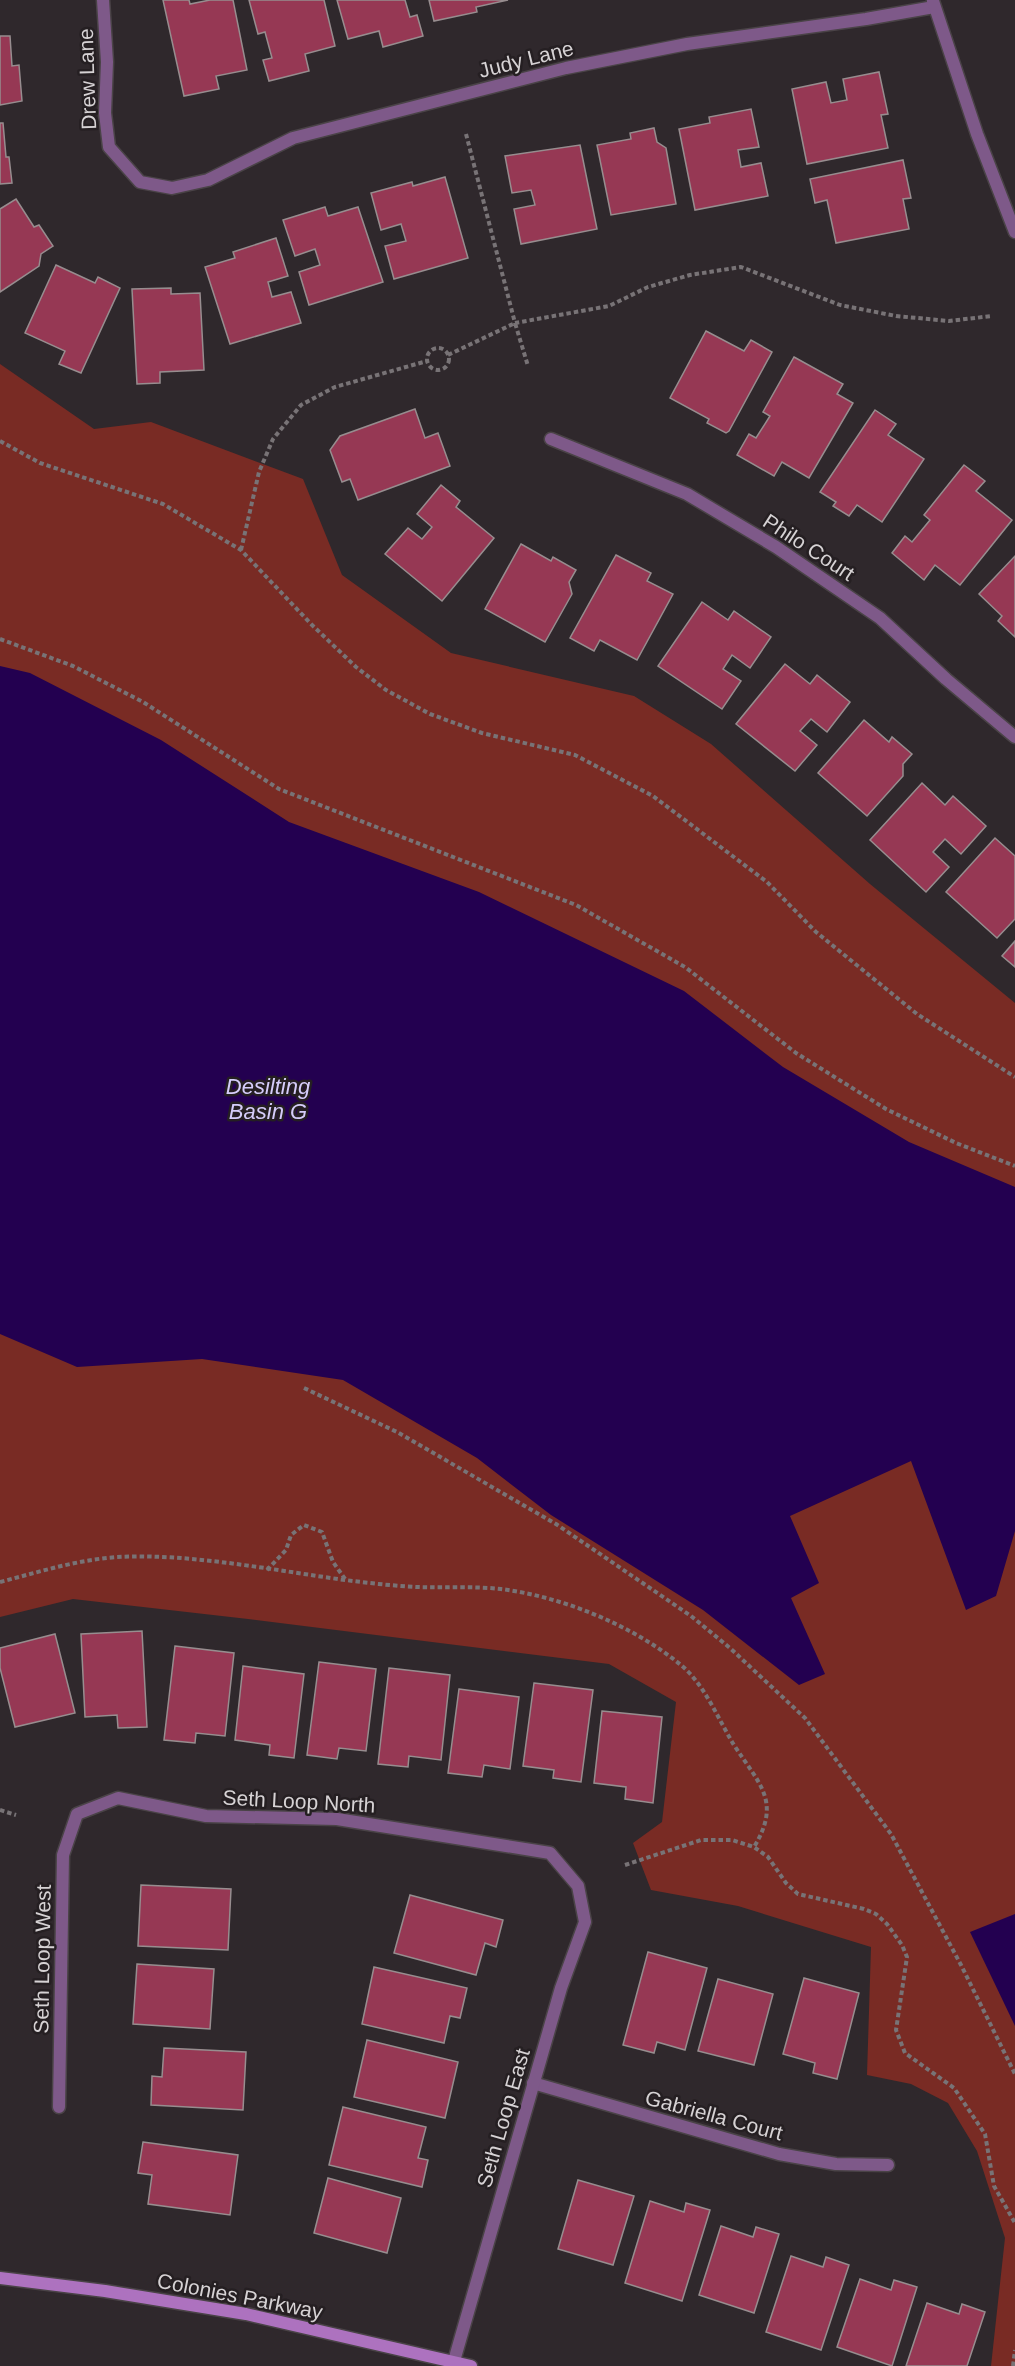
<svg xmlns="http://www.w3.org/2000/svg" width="1015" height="2366" font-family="Arial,sans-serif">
<rect width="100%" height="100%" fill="#2f282c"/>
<path fill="#792b24" d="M0 364 94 429 151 422 303 479 342 575 451 653 634 696 711 744 870 884 1015 1003V2366H991L1005 2238 977 2151 948 2103 911 2084 867 2075 871 1947 738 1906 651 1890 633 1843 662 1822 676 1702 609 1664 248 1619 73 1599 0 1617Z"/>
<g fill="#230050">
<path d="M0 666 30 673 161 740 289 822 479 892 684 991 783 1067 909 1142 1015 1187V1531L996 1596 966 1610 911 1461 790 1516 819 1583 791 1598 825 1674 799 1685 703 1610 551 1515 477 1458 343 1380 202 1359 77 1367 0 1334Z"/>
<path d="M1015 1914V2026L970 1932Z"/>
</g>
<g fill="#963854" stroke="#978d8f" stroke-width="1.5">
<path d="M163 0H189L190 4 210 0H233L247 70 216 76 219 89 184 96Z"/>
<path d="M249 0H324L335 46 305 54 309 71 269 81 263 60 272 58 265 32 258 34Z"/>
<path d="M337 0H405L410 17 417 15 423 36 383 47 379 31 348 39Z"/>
<path d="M429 0H508L476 7 477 12 434 21Z"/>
<path d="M0 36H10L12 66 19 65 22 101 0 105Z"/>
<path d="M879 72 888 114 881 115 888 148 807 164 792 89 826 82 831 103 847 100 843 79Z"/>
<path d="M751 109 759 147 738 150 741 167 761 163 768 196 695 210 679 129 710 123 709 117Z"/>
<path d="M0 123H3L6 157H9L12 183 0 184Z"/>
<path d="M654 128 657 142 666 148 676 204 611 215 597 145 631 139 630 133Z"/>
<path d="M580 145 597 229 521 244 514 209 535 205 531 190 512 193 505 156Z"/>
<path d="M903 160 911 198 903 199 909 229 836 243 827 200 815 203 810 179Z"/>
<path d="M445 177 468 258 394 279 385 246 406 241 401 224 381 230 371 193 412 182 413 186Z"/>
<path d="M16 199 34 227 39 225 53 246 41 254 39 266 0 292V209Z"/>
<path d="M325 207 328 216 358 207 383 282 309 305 299 272 320 265 315 249 295 256 283 220Z"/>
<path d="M276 238 288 276 268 282 272 297 291 292 301 323 230 344 205 267 235 258 233 252Z"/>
<path d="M56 265 95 283 98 277 120 288 81 373 59 364 65 351 25 333Z"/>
<path d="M171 288V294L200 293 204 370 160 372V383L137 384 132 289Z"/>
<path d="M706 331 744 351 751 340 772 352 729 431 726 433 707 423 709 419 670 398Z"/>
<path d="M794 357 843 384 837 394 853 403 809 478 782 462 774 476 737 455 749 434 756 438 770 416 763 412Z"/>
<path d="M415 409 425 438 438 433 450 466 358 500 350 479 342 482 330 450 340 436Z"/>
<path d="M875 410 896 424 888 435 924 459 882 522 857 505 849 516 833 506 836 502 820 492Z"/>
<path d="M964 465 985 481 976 491 1012 520 960 585 935 565 924 580 892 553 905 536 912 542 930 520 924 515Z"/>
<path d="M441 485 460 501 456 507 494 538 442 601 385 554 408 528 422 539 432 527 417 514Z"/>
<path d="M521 544 551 561 553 557 576 570 569 582 572 594 545 642 485 609Z"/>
<path d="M616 555 651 573 647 581 673 594 637 660 600 640 594 651 570 638Z"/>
<path d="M1015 556V637L998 621 1002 616 979 594Z"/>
<path d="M702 602 728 620 734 611 771 637 750 668 732 655 723 669 741 681 722 709 658 666Z"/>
<path d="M785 664 810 684 817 675 850 702 827 732 811 719 800 731 817 745 795 771 736 724Z"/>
<path d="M864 720 889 742 892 737 912 754 903 764V776L867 816 818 773Z"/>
<path d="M922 783 945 805 953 796 986 826 961 854 945 839 933 852 949 867 926 892 870 840Z"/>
<path d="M995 838 1015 856V919L997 938 946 892Z"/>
<path d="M1015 941V967L1002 956Z"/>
<path d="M142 1631 147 1727 118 1728 117 1715 85 1717 81 1634Z"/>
<path d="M55 1634 75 1713 15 1727 0 1668V1648Z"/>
<path d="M175 1646 234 1653 225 1736 196 1733 195 1743 164 1740Z"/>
<path d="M319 1662 376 1669 366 1751 339 1748 337 1759 307 1755Z"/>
<path d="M243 1666 304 1674 294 1758 269 1755 270 1745 235 1740Z"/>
<path d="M389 1668 450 1675 441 1760 409 1756 408 1767 378 1764Z"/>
<path d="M534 1683 593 1690 581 1782 553 1778 554 1770 523 1766Z"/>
<path d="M459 1689 519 1697 510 1769 484 1765 482 1777 448 1773Z"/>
<path d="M602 1711 662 1717 653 1803 625 1799 626 1787 594 1783Z"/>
<path d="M141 1885 231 1889 228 1950 138 1946Z"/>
<path d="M410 1895 503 1920 496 1947 485 1943 476 1975 394 1953Z"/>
<path d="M648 1952 707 1968 685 2050 657 2042 654 2053 623 2045Z"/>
<path d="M137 1964 214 1969 210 2029 133 2024Z"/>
<path d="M374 1967 467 1988 460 2018 450 2016 444 2043 362 2024Z"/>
<path d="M804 1978 859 1993 837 2079 813 2073 815 2063 783 2054Z"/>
<path d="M718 1979 773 1994 754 2065 698 2051Z"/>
<path d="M367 2040 458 2062 445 2118 354 2097Z"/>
<path d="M164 2048 246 2052 243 2110 151 2105 152 2076 162 2077Z"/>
<path d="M343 2107 426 2127 418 2158 428 2160 422 2187 329 2165Z"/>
<path d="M143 2142 238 2155 230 2215 148 2204 152 2175 138 2173Z"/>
<path d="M328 2178 401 2198 387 2253 314 2233Z"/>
<path d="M578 2180 634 2196 613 2265 558 2249Z"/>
<path d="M650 2201 684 2212 686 2203 710 2210 682 2301 625 2283Z"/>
<path d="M721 2226 753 2237 756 2227 779 2234 754 2313 699 2295Z"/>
<path d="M791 2256 823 2267 826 2257 849 2265 821 2350 766 2332Z"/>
<path d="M860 2279 891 2290 894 2280 917 2287 892 2366 837 2347Z"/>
<path d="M927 2303 959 2314 962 2304 985 2312 967 2366H906Z"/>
</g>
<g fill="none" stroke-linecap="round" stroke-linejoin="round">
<g stroke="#4a4347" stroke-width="15">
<g id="street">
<path d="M103 0 107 62 105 113 109 147 140 182 172 188 208 180 293 138 566 68 687 44 866 19 934 7"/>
<path d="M933 1 977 134 1015 232"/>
<path d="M551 439 687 494 776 547 880 618 946 679 1015 737"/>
<path d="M533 2083 779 2154 836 2164 888 2165"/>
<path d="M59 2107 63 1855 77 1814 118 1798 206 1816 337 1819 550 1853 578 1886 585 1922 561 1988 454 2361"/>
</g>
</g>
<g stroke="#4a4347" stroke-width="15">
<path id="secondary" d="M0 2278 105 2291 246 2314 471 2366"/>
</g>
<g stroke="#787376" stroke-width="4" stroke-dasharray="4.5 3" stroke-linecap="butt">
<path d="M466 134 515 323 609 306 648 287 690 275 741 267 840 305 896 316 949 321 992 316"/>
<circle cx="438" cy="359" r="11"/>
<path d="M448 355 515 323 528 366"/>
<path d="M0 441 40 463 163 504 241 550 311 624 356 667 386 690 430 714 482 733 575 755 653 796 767 882 816 932 917 1014 1015 1077"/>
<path d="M241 550 259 472 273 439 301 405 335 387 427 361"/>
<path d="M0 639 73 666 143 702 279 789 576 905 685 967 796 1053 886 1109 956 1143 1015 1166"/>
<path d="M304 1388 397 1432 556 1524 691 1616 730 1648 805 1718 891 1834 961 1965 1015 2074"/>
<path d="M267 1570 286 1550 291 1535 304 1525 322 1532 333 1562 345 1579"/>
<path d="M0 1582C39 1572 76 1560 117 1557 189 1553 272 1570 345 1580 369 1583 394 1586 418 1587 445 1588 474 1586 501 1589 563 1597 632 1625 681 1665 705 1685 718 1719 734 1745 759 1784 782 1801 754 1847"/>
<path d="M0 1810 16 1815"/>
<path d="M625 1865 701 1840H732L754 1847 768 1857 786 1883 798 1894 864 1909 876 1914 887 1924 902 1945 907 1957 896 2030 905 2053 954 2088 985 2134 994 2186 1015 2223"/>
<path d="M1013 2366 1015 2350"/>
</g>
<use href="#street" stroke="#7e5989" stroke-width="12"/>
<use href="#secondary" stroke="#ad72bf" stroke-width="12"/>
</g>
<g text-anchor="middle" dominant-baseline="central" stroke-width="5" stroke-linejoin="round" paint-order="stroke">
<g font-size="21" fill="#d6d2d4" stroke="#251f22">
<text transform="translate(526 59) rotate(-14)">Judy Lane</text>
<text transform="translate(87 79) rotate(-92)">Drew Lane</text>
<text transform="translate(809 547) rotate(33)">Philo Court</text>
<text transform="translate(299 1801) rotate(3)">Seth Loop North</text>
<text transform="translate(42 1959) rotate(-89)">Seth Loop West</text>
<text transform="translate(714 2115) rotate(15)">Gabriella Court</text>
<text transform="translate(503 2118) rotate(-74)">Seth Loop East</text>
<text transform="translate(240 2296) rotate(11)">Colonies Parkway</text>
</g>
<g font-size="22" font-style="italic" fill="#d5ccfa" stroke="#251f22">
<text x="268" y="1086">Desilting<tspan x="268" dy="25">Basin G</tspan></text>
</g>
</g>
</svg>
